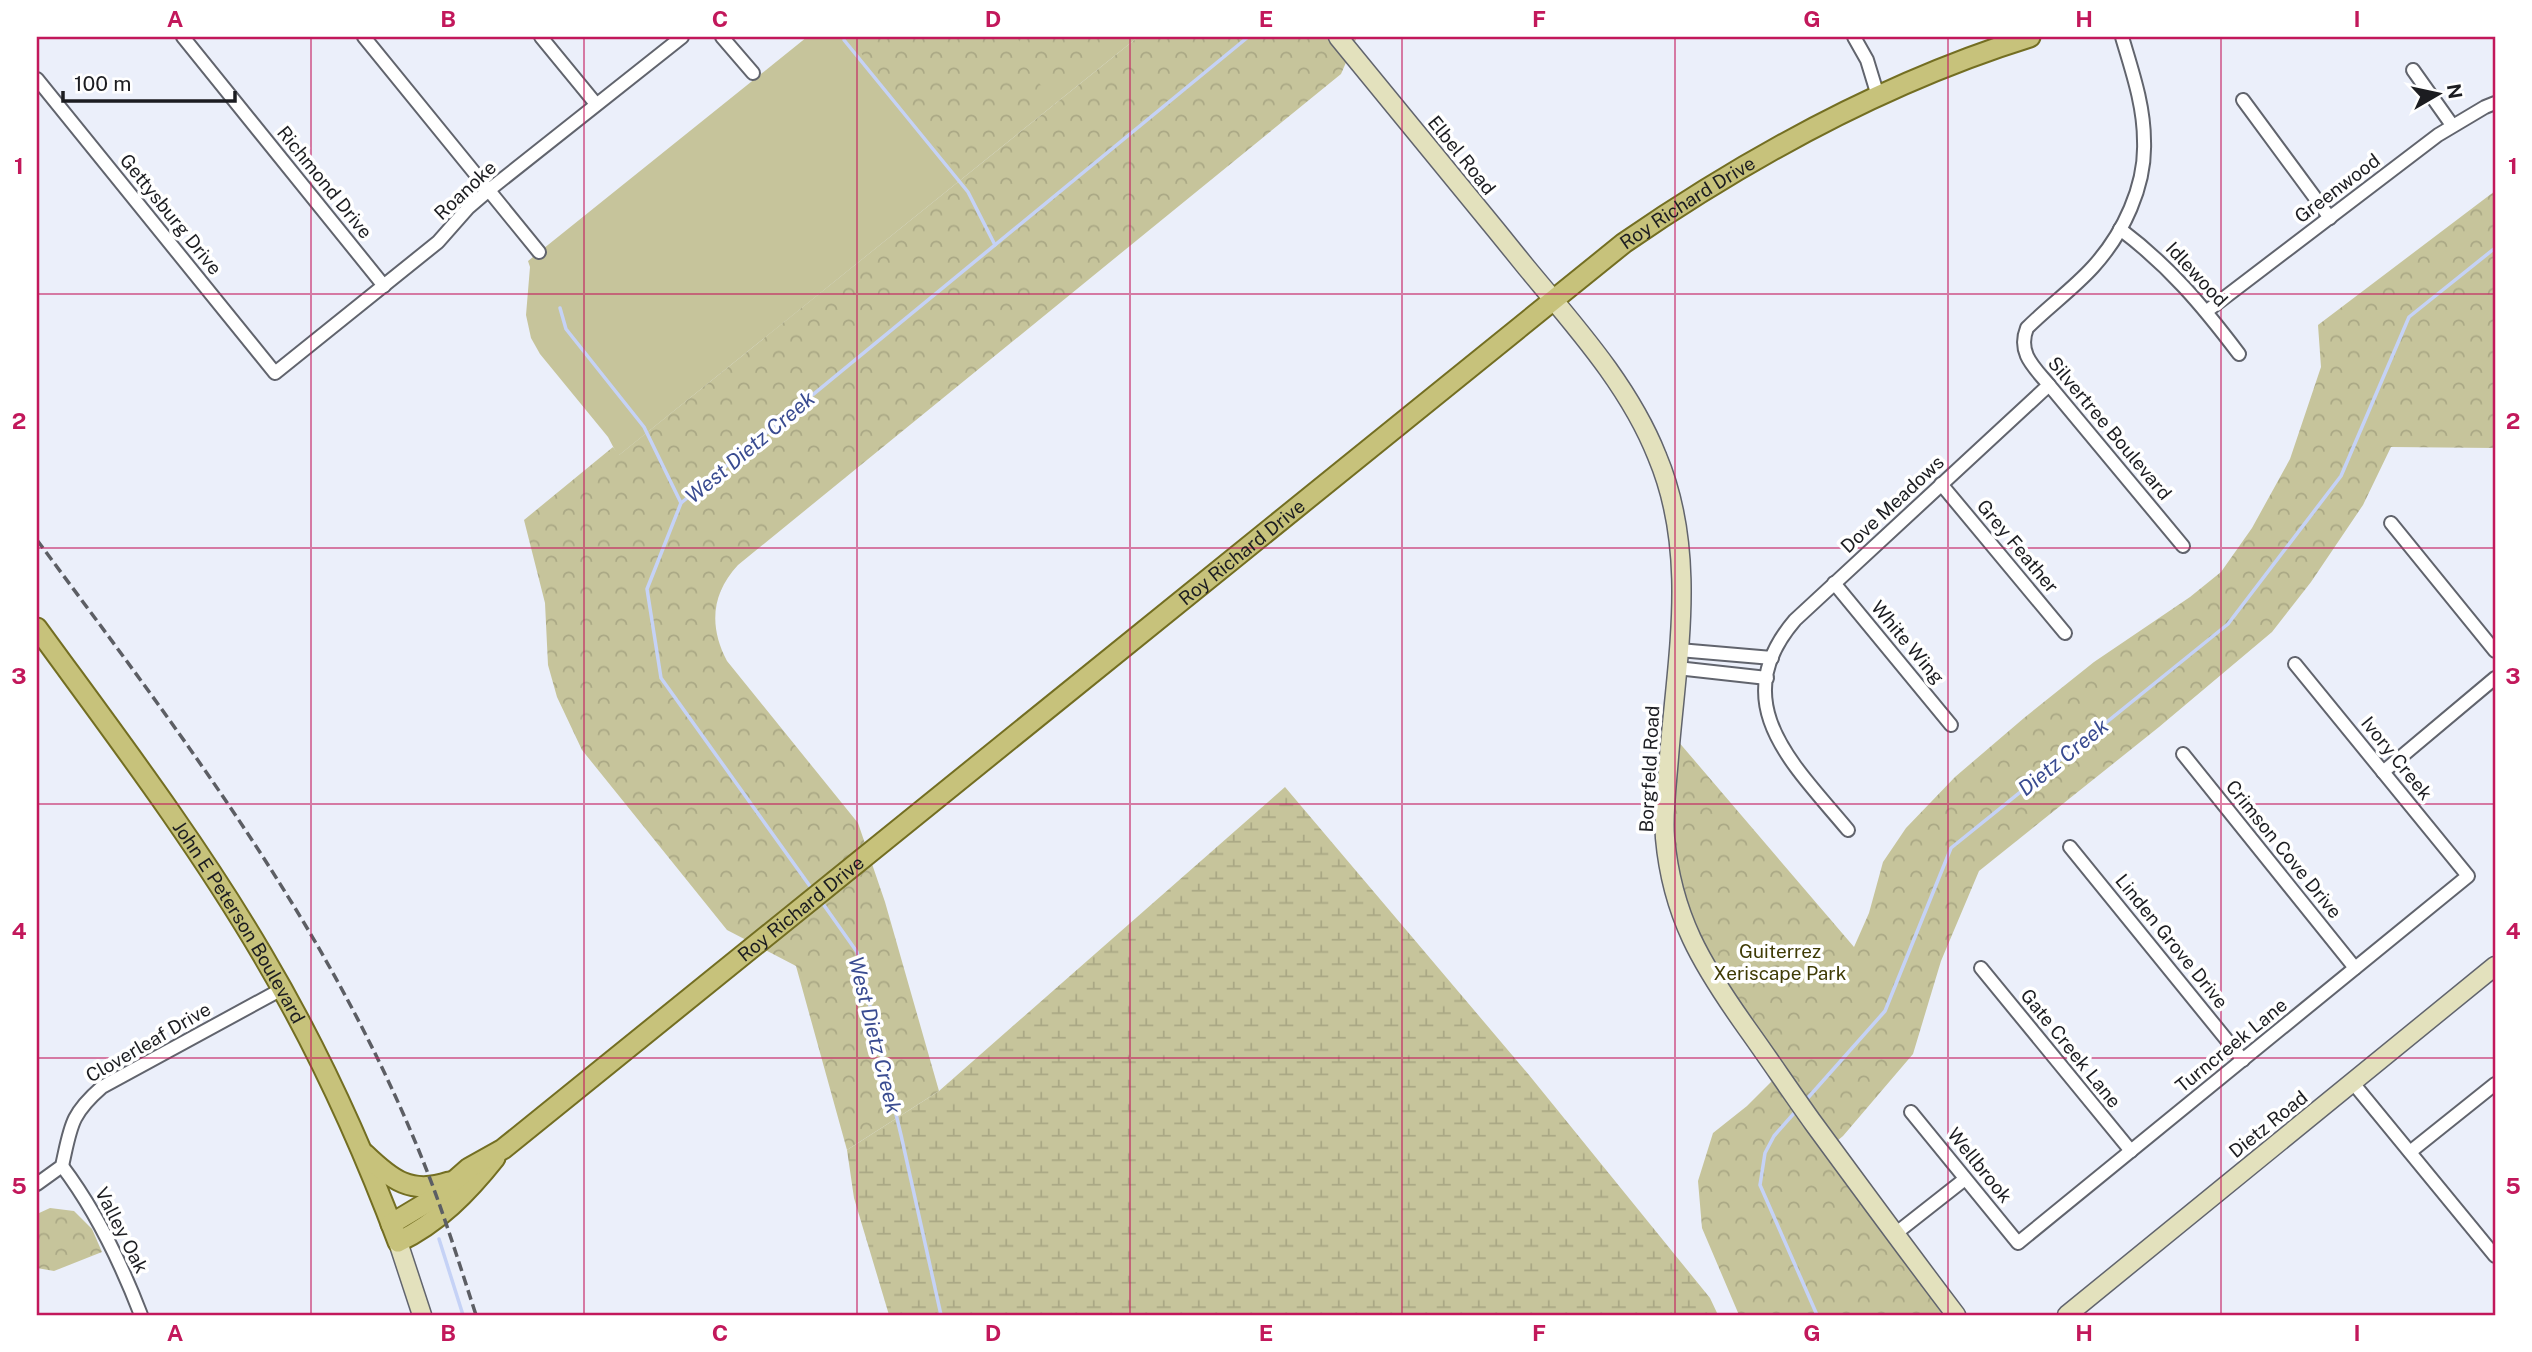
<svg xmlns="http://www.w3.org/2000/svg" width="2532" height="1352" font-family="'Public Sans',sans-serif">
<defs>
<pattern id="wetland-marsh" width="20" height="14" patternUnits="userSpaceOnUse" patternTransform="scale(1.75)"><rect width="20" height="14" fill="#c6c49b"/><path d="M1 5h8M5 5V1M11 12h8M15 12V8" fill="none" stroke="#aaa885"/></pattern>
<pattern id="park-crowns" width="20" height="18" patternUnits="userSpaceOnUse" patternTransform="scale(1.75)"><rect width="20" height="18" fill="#c6c49b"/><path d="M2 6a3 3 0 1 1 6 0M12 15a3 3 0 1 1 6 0" fill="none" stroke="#aaa885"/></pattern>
</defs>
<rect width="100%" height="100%" fill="#ebeffa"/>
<path fill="#c6c49b" d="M807 37H1138L618 456 608 437 540 354 531 338 526 315 530 267 528 261Z"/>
<path fill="url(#wetland-marsh)" d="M1285 787 1529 1075 1710 1298 1718 1315H889L854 1198 847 1150 939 1091Z"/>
<g fill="url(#park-crowns)">
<path d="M869 37H1002L1052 99 959 174 856 47Z"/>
<path d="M1016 37H1115L1055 85Z"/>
<path d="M1138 37H1357L1341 74 738 565C711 594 709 627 727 661L858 823 885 902 939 1091 847 1150 796 966 727 930 582 750 557 697 548 665 545 603 524 520 613 447 619 455Z"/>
<path d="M2495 191V448L2391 447 2363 505 2311 582 2272 632 2159 727 1979 871 1941 961 1913 1054 1843 1136 1831 1146 1956 1315H1739L1702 1228 1698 1181 1713 1133 1747 1106 1778 1075 1747 1028 1672 883 1671 733 1854 947 1869 913 1883 862 1906 828 1955 777 2024 718 2094 662 2190 597 2221 572 2252 528 2290 459 2321 367 2318 325Z"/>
<path d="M50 1208 74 1211 92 1229 102 1252 54 1271 37 1268V1214Z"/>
</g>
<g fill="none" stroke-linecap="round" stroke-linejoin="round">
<g stroke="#c5d2f6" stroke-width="3.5">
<path d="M844 40 968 192 995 245"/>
<path d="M560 308 566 329 644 427 681 503"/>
<path d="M812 889 661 678 647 589 681 503 1248 37"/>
<path d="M821 901 857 952 901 1135 941 1315"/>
<path d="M1806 1100 1885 1011 1951 848 2228 624 2341 476 2409 317 2495 248"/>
<path d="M1796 1111 1774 1136 1765 1153 1760 1185 1817 1315"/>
<path d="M439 1239 463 1315"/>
</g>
<g stroke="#61646d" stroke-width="16">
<g id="street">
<path d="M183 37 384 286"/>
<path d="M364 37 539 252"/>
<path d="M541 37 596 104"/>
<path d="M722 37 753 73"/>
<path d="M1854 37 1867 60 1878 96"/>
<path d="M2122 37C2132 71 2144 105 2144 141 2146 186 2123 234 2093 267 2073 289 2048 307 2027 328 2017 353 2034 367 2049 385L2183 546"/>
<path d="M2413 70 2452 125"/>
<path d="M37 79 275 373 438 242 468 208 489 190 682 37"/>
<path d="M2243 100 2330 218"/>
<path d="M2120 229C2169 266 2202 305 2239 354"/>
<path d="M2207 311 2438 135 2485 107 2495 103"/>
<path d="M1941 484 2065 633"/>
<path d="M2391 523 2495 651"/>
<path d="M1834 583 1951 725"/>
<path d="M1679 650 1772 658"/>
<path d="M1677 668 1767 678"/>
<path d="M2183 754 2355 968"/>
<path d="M2383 772 2495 678"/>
<path d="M1848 830C1794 765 1724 703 1795 620L2049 385"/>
<path d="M2070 847 2243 1060"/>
<path d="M1981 968 2131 1151"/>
<path d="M2353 1083 2495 1256"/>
<path d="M1911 1112 2018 1243 2468 876 2295 664"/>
<path d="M2410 1152 2495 1084"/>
<path d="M62 1166C96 1211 121 1263 141 1315"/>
<path d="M37 1184 62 1166C71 1126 70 1115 102 1087L282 989"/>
<path d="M1895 1234 1965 1179"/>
</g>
</g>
<g stroke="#61646d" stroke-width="21">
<g id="secondary">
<path d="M1338 37C1401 114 1464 190 1526 267 1574 325 1629 385 1657 456 1698 553 1677 656 1669 757 1667 784 1663 811 1665 838 1672 916 1702 965 1746 1027 1769 1059 1791 1092 1814 1124 1861 1188 1908 1252 1956 1315"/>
<path d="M398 1242 422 1315"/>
<path d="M2067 1315 2495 966"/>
</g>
</g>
<g stroke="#736e22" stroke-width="23">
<g id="primary">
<path id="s1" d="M37 628C115 735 195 840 262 954 316 1045 361 1143 398 1242 438 1223 468 1192 495 1158"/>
<path d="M365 1154C392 1180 411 1195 449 1182"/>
<path id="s2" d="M391 1224 436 1197 469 1168 503 1149 1624 243C1749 157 1885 82 2030 37"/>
</g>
</g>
<use href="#street" stroke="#fff" stroke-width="12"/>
<use href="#secondary" stroke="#e3e1bd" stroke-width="18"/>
<use href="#primary" stroke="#c7c27b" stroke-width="19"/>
<path stroke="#5c5e64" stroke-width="3.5" stroke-dasharray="10 5" stroke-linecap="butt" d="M37 540C123 656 211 772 287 895 343 985 395 1086 432 1184 448 1227 462 1272 476 1315"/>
</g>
<path fill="none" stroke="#c2185b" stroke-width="2" stroke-opacity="0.55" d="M311 37V1315M584 37V1315M857 37V1315M1130 37V1315M1402 37V1315M1675 37V1315M1948 37V1315M2221 37V1315M37 294H2495M37 548H2495M37 804H2495M37 1058H2495"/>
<g text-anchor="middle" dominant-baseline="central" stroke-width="7" stroke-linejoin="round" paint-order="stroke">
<g font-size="19" fill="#1c1d21" stroke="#fff">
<text transform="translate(1462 155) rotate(51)">Elbel Road</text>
<text transform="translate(325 182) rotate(51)">Richmond Drive</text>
<text transform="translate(2337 188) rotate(-37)">Greenwood</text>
<text transform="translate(465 190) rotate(-43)">Roanoke</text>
<text stroke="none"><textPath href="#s2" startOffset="1652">Roy Richard Drive</textPath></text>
<text transform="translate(171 214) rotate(51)">Gettysburg Drive</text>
<text transform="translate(2197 274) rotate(47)">Idlewood</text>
<text transform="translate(2110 428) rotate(50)">Silvertree Boulevard</text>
<text transform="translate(1892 504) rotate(-43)">Dove Meadows</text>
<text transform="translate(2018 546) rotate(50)">Grey Feather</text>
<text stroke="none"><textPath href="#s2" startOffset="1085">Roy Richard Drive</textPath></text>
<text transform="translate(1908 642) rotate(50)">White Wing</text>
<text transform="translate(2397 758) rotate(51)">Ivory Creek</text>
<text transform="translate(1649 769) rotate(-87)">Borgfeld Road</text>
<text transform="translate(2284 849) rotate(51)">Crimson Cove Drive</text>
<text stroke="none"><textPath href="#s2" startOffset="518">Roy Richard Drive</textPath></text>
<text stroke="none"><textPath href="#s1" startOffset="357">John E Peterson Boulevard</textPath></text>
<text transform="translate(2172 941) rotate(51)">Linden Grove Drive</text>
<text transform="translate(148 1042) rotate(-30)">Cloverleaf Drive</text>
<text transform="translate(2231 1045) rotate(-39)">Turncreek Lane</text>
<text transform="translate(2071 1048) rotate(51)">Gate Creek Lane</text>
<text transform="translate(2268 1124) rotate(-39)">Dietz Road</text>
<text transform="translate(1980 1165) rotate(51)">Wellbrook</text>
<text transform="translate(122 1230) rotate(63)">Valley Oak</text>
</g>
<g font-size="19" fill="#3f3b05" stroke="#fff">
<text x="1780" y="951">Guiterrez<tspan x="1780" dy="22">Xeriscape Park</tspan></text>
</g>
<g font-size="21" font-style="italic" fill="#3a4c91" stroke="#fff">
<text transform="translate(750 447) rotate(-40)">West Dietz Creek</text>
<text transform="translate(2063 757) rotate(-39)">Dietz Creek</text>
<text transform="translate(875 1035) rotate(76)">West Dietz Creek</text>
</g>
</g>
<rect width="2532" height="1352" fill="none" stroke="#ffffff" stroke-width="77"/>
<g transform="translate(2438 94) rotate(81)" stroke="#ffffff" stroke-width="5" paint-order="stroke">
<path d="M0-5L12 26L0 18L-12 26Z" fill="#1c1d21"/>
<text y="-10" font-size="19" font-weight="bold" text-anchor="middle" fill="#1c1d21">N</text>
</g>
<path d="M63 91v10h172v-10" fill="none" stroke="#1c1d21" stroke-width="3.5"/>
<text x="74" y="91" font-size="21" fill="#1c1d21" stroke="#ffffff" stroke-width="5" paint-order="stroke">100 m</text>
<rect x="38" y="38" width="2456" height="1276" fill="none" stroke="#c2185b" stroke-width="2.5"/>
<g font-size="23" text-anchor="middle" font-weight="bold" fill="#c2185b">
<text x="175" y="27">A</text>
<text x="448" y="27">B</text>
<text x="720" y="27">C</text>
<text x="993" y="27">D</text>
<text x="1266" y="27">E</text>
<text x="1539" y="27">F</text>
<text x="1812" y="27">G</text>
<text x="2084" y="27">H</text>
<text x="2357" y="27">I</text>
<text x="19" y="174">1</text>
<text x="2513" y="174">1</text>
<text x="19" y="429">2</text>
<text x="2513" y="429">2</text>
<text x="19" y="684">3</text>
<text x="2513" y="684">3</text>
<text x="19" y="939">4</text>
<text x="2513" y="939">4</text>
<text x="19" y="1194">5</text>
<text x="2513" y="1194">5</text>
<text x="175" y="1341">A</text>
<text x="448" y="1341">B</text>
<text x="720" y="1341">C</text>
<text x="993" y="1341">D</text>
<text x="1266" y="1341">E</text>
<text x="1539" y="1341">F</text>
<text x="1812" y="1341">G</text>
<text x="2084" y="1341">H</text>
<text x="2357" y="1341">I</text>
</g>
</svg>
